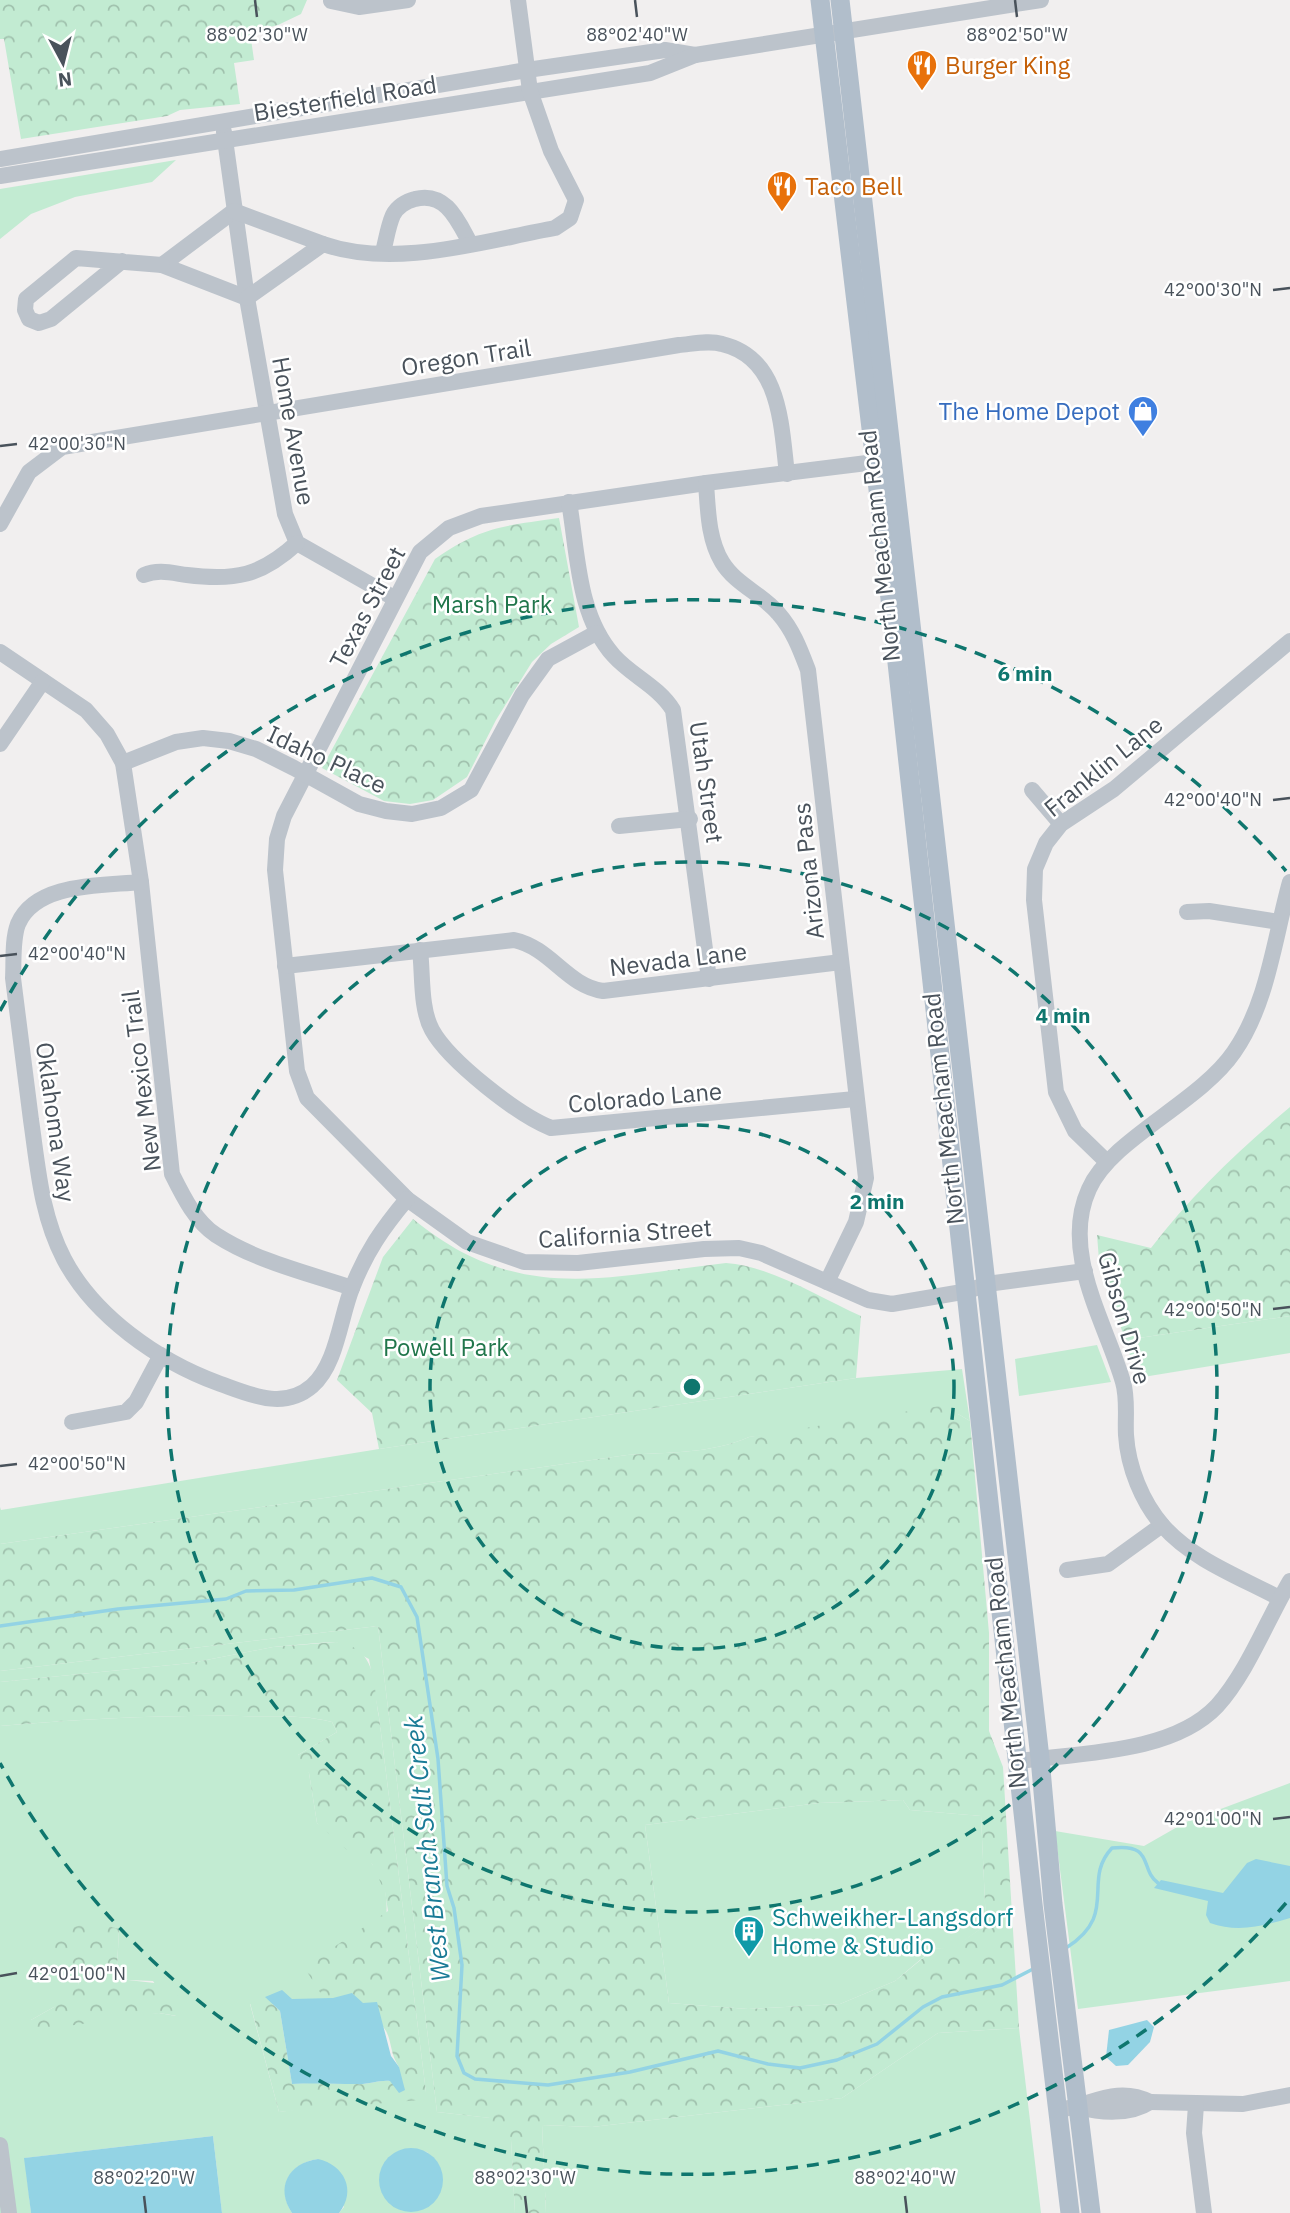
<svg xmlns="http://www.w3.org/2000/svg" width="1290" height="2213" font-family="'IBM Plex Sans',sans-serif">
<defs>
<pattern id="forest-crowns" width="20" height="18" patternUnits="userSpaceOnUse" patternTransform="scale(1.75)"><rect width="20" height="18" fill="#c2ebd2"/><path d="M2 6a3 3 0 1 1 6 0M12 15a3 3 0 1 1 6 0" fill="none" stroke="#a0c1ad"/></pattern>
</defs>
<rect width="100%" height="100%" fill="#f1efef"/>
<g fill="#c2ebd2" fill-rule="evenodd">
<path d="M176 160 152 182 75 197 31 214 0 239V189Z"/>
<path d="M1290 1316V1353L1137 1378 1125 1340Z"/>
<path d="M1097 1345 1111 1382 1019 1396 1015 1359Z"/>
<path d="M962 1369 970 1421 958 1414 749 1437C711 1454 667 1452 627 1455L0 1544V1507L1 1510 379 1449 856 1378Z"/>
<path d="M378 1626 437 2112 491 2118 511 2140 515 2213H339L344 2207 318 2159C289 2163 276 2188 292 2213H222L213 2136 25 2158 31 2213H0V1726C81 1719 160 1715 241 1716 271 1717 302 1714 332 1722L337 1732 298 1755 309 1773 317 1823C334 1835 355 1847 370 1862 406 1899 374 1962 363 2003L250 2004 279 2112 426 2092 379 1717 369 1659 336 1642 318 1643 273 1647 191 1663 0 1682V1671ZM119 1929 117 1968 128 1980 153 1981 176 2016 159 2013 31 2020 54 2007 78 1985 83 1964ZM407 2149 427 2152 440 2167 390 2203 383 2194 380 2174 398 2151Z"/>
<path d="M1290 1783V1981L1078 2009 1055 1831 1144 1846 1186 1822Z"/>
<path d="M903 1800 910 1810 981 1816 986 1925 954 1948 933 1949 895 1981 840 2004 748 2009 669 2003 645 1825 819 1803Z"/>
<path d="M1019 2028 1041 2213H546L542 2125 592 2127 842 2098 938 2033Z"/>
</g>
<g fill="url(#forest-crowns)" fill-rule="evenodd">
<path d="M0 0H307L301 14 278 25 250 32 254 60 234 63 240 104 180 110 167 116 21 139 4 39H0Z"/>
<path d="M559 518 579 627 551 644 532 662 496 720 467 777 433 800 410 804 384 801 322 768 435 559C482 526 504 526 559 518Z"/>
<path d="M1290 1107V1316L1125 1340 1099 1260 1097 1235 1151 1248C1191 1195 1239 1150 1290 1107Z"/>
<path d="M413 1219C518 1305 603 1277 726 1263 771 1266 820 1298 861 1316L856 1378 379 1449 372 1413 337 1380 383 1257Z"/>
<path d="M952 1404 958 1414 970 1421 989 1633V1731L1003 1767 1019 2028 938 2033 842 2098 592 2127 542 2125 546 2213H515L511 2140 488 2135 490 2118 437 2112 378 1626 0 1671V1544L627 1455C667 1452 711 1454 749 1437ZM903 1800 910 1810 981 1816 986 1925 954 1947 934 1949 895 1981 840 2004 748 2009 669 2003 645 1825 819 1803Z"/>
<path d="M336 1642C378 1648 373 1683 379 1717L426 2092 420 2100 279 2112 250 2003 265 1997 280 2011 292 2084C314 2082 334 2084 356 2084 368 2085 378 2080 390 2081L399 2067C390 2054 392 2042 386 2031 377 2017 364 2004 352 1993L333 1998 323 1997 304 1967 388 1911 385 1892 372 1864 359 1861 317 1823 309 1773 300 1766 298 1755 337 1732 332 1722C303 1714 271 1717 241 1716 160 1715 81 1719 0 1726V1682L191 1663 273 1647Z"/>
<path d="M93 1922 119 1929 117 1968 128 1980 172 1985 179 1999 177 2016 159 2013 32 2031 31 2020 54 2007 61 1987 78 1985 83 1965 52 1960 49 1944 74 1927Z"/>
</g>
<g fill="#93d3e4">
<path d="M1256 1859 1290 1866V1918C1263 1926 1238 1933 1210 1923L1206 1915 1208 1901 1154 1888 1161 1880 1223 1893 1247 1863Z"/>
<path d="M282 1990 292 1999 333 1998 352 1993 363 2003 377 2002 391 2056 399 2067 405 2090 399 2093 390 2081C378 2080 368 2085 356 2084 334 2084 314 2083 292 2084L280 2011 265 1997Z"/>
<path d="M1147 2020 1154 2027 1150 2042 1128 2065 1116 2066 1106 2057 1109 2030Z"/>
<path d="M213 2136 222 2213H31L24 2158Z"/>
<circle cx="411" cy="2180" r="32"/>
<path d="M318 2159C344 2165 357 2190 339 2213H292C275 2188 288 2163 318 2159Z"/>
</g>
<g fill="none" stroke-linecap="round" stroke-linejoin="round">
<g stroke="#93d3e4" stroke-width="3.5">
<path d="M0 1626 118 1609 226 1599 246 1591 294 1590 372 1578 401 1587 417 1617 438 1759 447 1886 454 1908 462 1965 457 2056 464 2073 475 2079 548 2085 630 2072 718 2051 768 2064 800 2068 837 2060 877 2044 923 2007 942 1997 1002 1985 1033 1969"/>
<path d="M1066 1948C1120 1914 1081 1881 1112 1848 1155 1843 1139 1869 1158 1883"/>
</g>
<g stroke="#bcc3cb" stroke-width="16">
<path d="M331 1 359 7 408 0"/>
<path d="M224 132 247 298 285 514 297 543 394 598"/>
<path d="M0 159 527 70 665 50 695 55"/>
<path d="M0 176 650 73 695 55 1041 0"/>
<path d="M234 211 162 265 247 298"/>
<path d="M234 211 323 244"/>
<path d="M383 252C386 241 388 226 393 215 397 207 406 201 415 199 446 191 458 221 470 243"/>
<path d="M122 261 51 319 39 323 29 319 25 310 26 299 76 258 162 265"/>
<path d="M247 298 323 244C395 269 483 241 555 228L570 218 576 200 551 151 530 91 518 0"/>
<path d="M875 462 706 483 481 516 449 528 420 552 284 816 277 839 275 870 297 1071 307 1098 407 1199 467 1242 524 1262 578 1263 704 1249 739 1248 761 1253 868 1300 892 1304 968 1291 987 1284 1085 1271"/>
<path d="M706 483C708 509 708 539 722 562 735 584 762 594 778 613 793 630 800 649 808 670L866 1178 856 1222 827 1282"/>
<path d="M569 502C578 553 577 615 614 656 632 676 658 686 673 710L709 979"/>
<path d="M0 524 29 472 62 447 679 345C692 344 709 340 722 344 781 358 781 425 787 474"/>
<path d="M144 575C158 569 172 573 187 575 235 581 261 576 297 543"/>
<path d="M0 652 86 710 107 734 123 763 141 882 172 1174C183 1196 195 1221 216 1235 256 1261 307 1273 352 1288"/>
<path d="M0 744 43 681"/>
<path d="M123 763 176 742 203 738 229 741 256 749 294 768 359 804 386 811 412 814 441 808 471 790 522 695 548 659 596 633"/>
<path d="M1032 790 1061 824"/>
<path d="M619 826 690 819"/>
<path d="M141 882C103 886 36 882 18 924 12 940 14 962 13 978 19 1026 25 1073 31 1120 38 1168 41 1215 64 1259 94 1316 158 1361 218 1383 249 1394 283 1411 312 1386 337 1364 340 1318 352 1288 366 1252 382 1229 407 1199"/>
<path d="M1187 912 1209 911 1279 922"/>
<path d="M420 950C423 974 420 1008 432 1030 449 1061 518 1115 551 1128L855 1099"/>
<path d="M285 966 514 940C551 948 567 986 603 991L841 962"/>
<path d="M1107 1162 1075 1131 1056 1092 1034 900 1035 869 1046 843 1061 824 1114 789 1290 641"/>
<path d="M72 1422 126 1412 136 1402 161 1355"/>
<path d="M1067 1570 1108 1564 1162 1525"/>
<path d="M1279 1598C1240 1577 1193 1560 1163 1526 1142 1502 1128 1467 1126 1435 1125 1418 1128 1399 1123 1382 1106 1323 1060 1252 1089 1189 1111 1139 1199 1103 1234 1052 1268 1003 1274 939 1290 882"/>
<path d="M1019 1761C1081 1753 1173 1753 1217 1706 1247 1673 1267 1620 1290 1581"/>
<path d="M1150 2102 1243 2104 1290 2095"/>
<path d="M1196 2105 1194 2133 1204 2213"/>
<path d="M1058 2110C1090 2106 1116 2085 1150 2102 1130 2115 1101 2113 1079 2107"/>
<path d="M0 2145 9 2213"/>
</g>
<g stroke="#b1becb" stroke-width="19">
<path d="M820 0 875 462 1033 1904 1070 2213"/>
<path d="M840 0 1040 1758 1053 1904 1091 2213"/>
</g>
</g>
<path fill="none" stroke="#49525b" stroke-width="2.5" d="M255 0 257 17M635 0 637 17M1015 0 1017 17M1273 290 1290 288M0 446 17 444M1273 800 1290 798M0 956 17 954M1273 1309 1290 1307M0 1466 17 1464M1273 1819 1290 1817M0 1976 17 1973M144 2196 146 2213M525 2196 527 2213M905 2196 907 2213"/>
<g fill="none" stroke="#0f766e" stroke-width="3.5" stroke-dasharray="12 9">
<circle cx="692" cy="1387" r="262"/>
<circle cx="692" cy="1387" r="525"/>
<path d="M1286 1903A787 787 0 0 1 0 1763M0 1011A787 787 0 0 1 1286 871"/>
</g>
<defs>
<g id="restaurant-pin" transform="scale(1.575)"><path d="M0 17L-7.5 6A9.5 9.5 0 1 1 7.5 6Z" fill="#e8710a" stroke="#fff"/><path d="M-5-6h1v4h1v-4h1v4h1v-4h1v5L-1.5 .5V6h-2V.5L-5-1ZM5-6V6H3V1.5H1.5Q1.5-4 5-6Z" fill="#fff"/></g>
<g id="shop-pin" transform="scale(1.575)"><path d="M0 17L-7.5 6A9.5 9.5 0 1 1 7.5 6Z" fill="#3f7fe0" stroke="#fff"/><path d="M-5-2.5h2.3a2.7 3.5 0 0 1 5.4 0H5L5.5 6h-11ZM-1.5-2.5h3a1.5 2.3 0 0 0-3 0Z" fill="#fff"/></g>
<g id="building-pin" transform="scale(1.575)"><path d="M0 17L-7.5 6A9.5 9.5 0 1 1 7.5 6Z" fill="#0f9aa8" stroke="#fff"/><path d="M-4-6H4V6H1V3H-1V6H-4ZM-2.5-4.3h1.7v1.8h-1.7ZM.8-4.3h1.7v1.8H.8ZM-2.5-1h1.7V.8h-1.7ZM.8-1h1.7V.8H.8Z" fill="#fff"/></g>
</defs>
<g fill-rule="evenodd">
<use href="#restaurant-pin" x="922" y="65"/>
<use href="#restaurant-pin" x="782" y="186"/>
<use href="#shop-pin" x="1143" y="411"/>
<use href="#building-pin" x="749" y="1931"/>
</g>
<g text-anchor="middle" dominant-baseline="central" stroke-width="5" stroke-linejoin="round" paint-order="stroke">
<g font-size="24" fill="#c56008" stroke="#fff" text-anchor="start">
<text x="945" y="65">Burger King</text>
<text x="805" y="186">Taco Bell</text>
</g>
<g font-size="24" fill="#49525b" stroke="#fff">
<text transform="translate(345 98) rotate(-9)">Biesterfield Road</text>
<text transform="translate(466 357) rotate(-9)">Oregon Trail</text>
<text transform="translate(294 431) rotate(80)">Home Avenue</text>
<text transform="translate(879 546) rotate(-96)">North Meacham Road</text>
<text transform="translate(367 607) rotate(-62)">Texas Street</text>
<text transform="translate(327 759) rotate(25)">Idaho Place</text>
<text transform="translate(1103 766) rotate(-39)">Franklin Lane</text>
<text transform="translate(707 782) rotate(82)">Utah Street</text>
<text transform="translate(808 871) rotate(-96)">Arizona Pass</text>
<text transform="translate(678 959) rotate(-7)">Nevada Lane</text>
<text transform="translate(141 1081) rotate(-97)">New Mexico Trail</text>
<text transform="translate(645 1097) rotate(-5)">Colorado Lane</text>
<text transform="translate(943 1109) rotate(-96)">North Meacham Road</text>
<text transform="translate(56 1122) rotate(82)">Oklahoma Way</text>
<text transform="translate(625 1233) rotate(-4)">California Street</text>
<text transform="translate(1125 1318) rotate(74)">Gibson Drive</text>
<text transform="translate(1005 1673) rotate(-96)">North Meacham Road</text>
</g>
<g font-size="24" fill="#366cbe" stroke="#fff" text-anchor="end">
<text x="1120" y="411">The Home Depot</text>
</g>
<g font-size="24" fill="#20764b" stroke="#fff">
<text x="492" y="604">Marsh Park</text>
<text x="446" y="1347">Powell Park</text>
</g>
<g font-size="24" fill="#0d838f" stroke="#fff" text-anchor="start">
<text x="772" y="1917">Schweikher-Langsdorf<tspan x="772" dy="28">Home &amp; Studio</tspan></text>
</g>
<g font-size="26" font-style="italic" fill="#1a7b96" stroke="#fff">
<text transform="translate(426 1849) rotate(-96)">West Branch Salt Creek</text>
</g>
</g>
<g font-size="18" text-anchor="middle" fill="#49525b" stroke="#fff" stroke-width="5" stroke-linejoin="round" paint-order="stroke">
<text x="257" y="41">88°02'30"W</text>
<text x="637" y="41">88°02'40"W</text>
<text x="1017" y="41">88°02'50"W</text>
<text x="1213" y="296">42°00'30"N</text>
<text x="77" y="450">42°00'30"N</text>
<text x="1213" y="806">42°00'40"N</text>
<text x="77" y="960">42°00'40"N</text>
<text x="1213" y="1316">42°00'50"N</text>
<text x="77" y="1470">42°00'50"N</text>
<text x="1213" y="1825">42°01'00"N</text>
<text x="77" y="1980">42°01'00"N</text>
<text x="144" y="2184">88°02'20"W</text>
<text x="525" y="2184">88°02'30"W</text>
<text x="905" y="2184">88°02'40"W</text>
</g>
<circle cx="692" cy="1387" r="10" fill="#0f766e" stroke="#fff" stroke-width="3.5"/>
<g font-size="21" text-anchor="middle" font-weight="bold" fill="#0f766e" stroke="#fff" stroke-width="5" stroke-linejoin="round" paint-order="stroke">
<text x="1025" y="681">6 min</text>
<text x="1063" y="1023">4 min</text>
<text x="877" y="1209">2 min</text>
</g>
<g transform="translate(63 63) rotate(173)" stroke="#ffffff" stroke-width="5" paint-order="stroke">
<path d="M0-5L12 26L0 18L-12 26Z" fill="#49525b"/>
<text y="-10" font-size="19" font-weight="bold" text-anchor="middle" fill="#49525b">N</text>
</g>
</svg>
